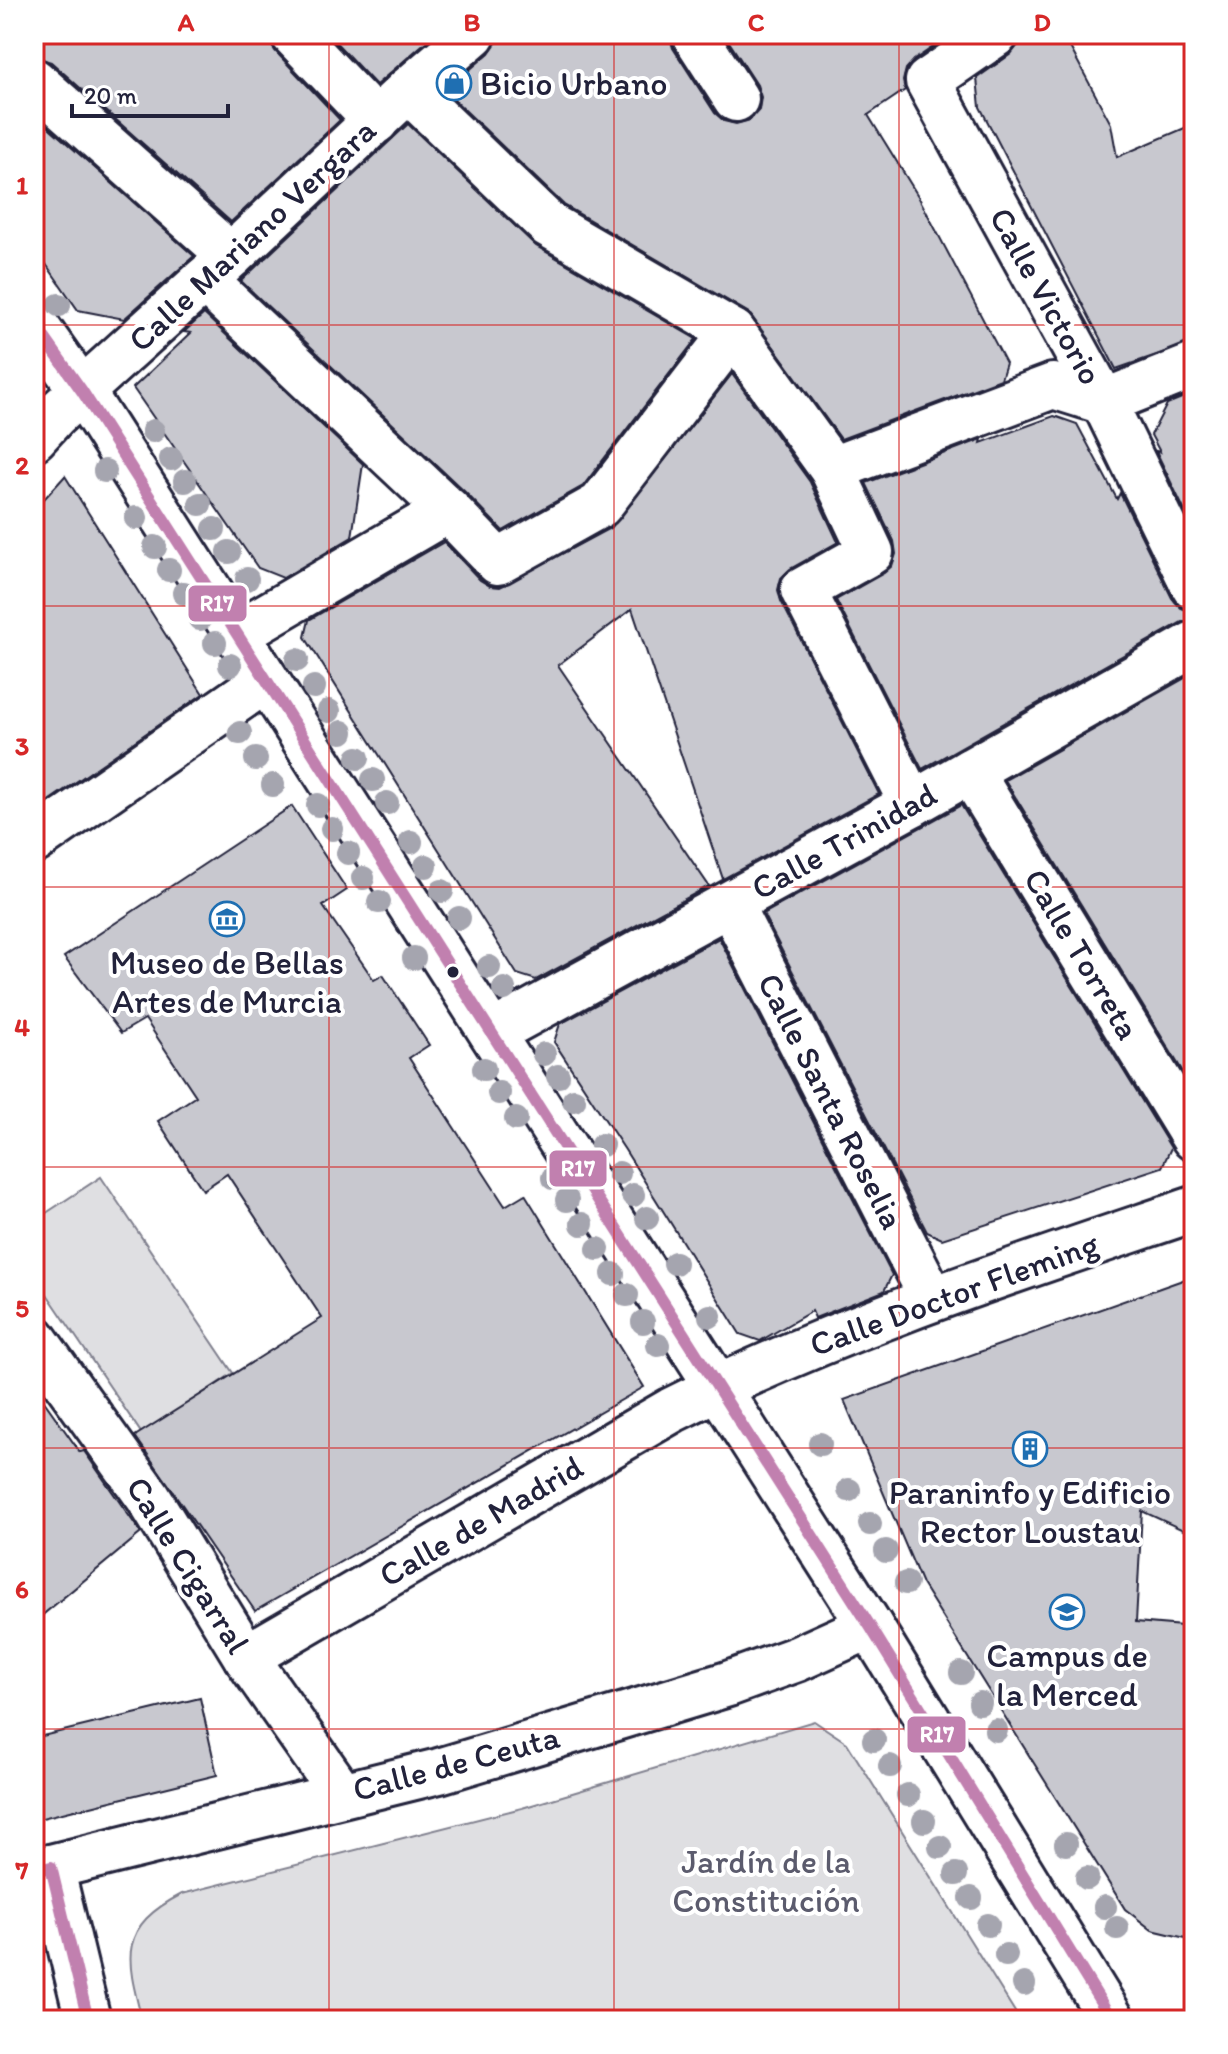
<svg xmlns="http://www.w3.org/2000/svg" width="1228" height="2054" font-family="Itim,sans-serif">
<rect width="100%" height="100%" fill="#fff"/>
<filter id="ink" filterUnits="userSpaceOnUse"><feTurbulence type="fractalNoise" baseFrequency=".0125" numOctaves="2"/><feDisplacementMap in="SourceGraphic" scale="16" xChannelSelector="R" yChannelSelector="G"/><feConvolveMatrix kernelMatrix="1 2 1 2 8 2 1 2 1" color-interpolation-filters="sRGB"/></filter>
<g filter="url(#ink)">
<g fill="#dfdfe2" stroke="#80808e" stroke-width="2">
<path d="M101 1177 233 1373 142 1434 34 1275V1221Z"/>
<path d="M814 1721 847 1743 1020 2020H142C126 1958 117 1927 182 1894L522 1808Z"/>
</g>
<g fill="#c8c8cf" stroke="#22223b" stroke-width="2">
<path d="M50 34H269V41L275 51 340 120 231 222 51 62 34 57V49Z"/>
<path d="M328 34H435L376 85Z"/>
<path d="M497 34H669L673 48 715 113 724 121 736 124 750 120 759 110 761 97 757 85 724 34H952L914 60 906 69 903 81 905 90 868 115 918 196 1006 363 1001 379 841 439 749 313 564 205 445 91 489 53 496 43Z"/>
<path d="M1021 34H1063L1111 124 1117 157 1194 124V342L1116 369 980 107 977 78 1011 54 1018 45Z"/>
<path d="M34 114 194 256 124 319 78 310 34 247Z"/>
<path d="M408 124 536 246 696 339 583 486 503 531 465 492 241 281Z"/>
<path d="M204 314 363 464 352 537 283 578 258 568 133 388 191 333 184 332Z"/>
<path d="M732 374 810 482 838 542 790 569 781 578 778 590 781 601 879 794 723 879 632 609 558 665 709 886 536 980 517 974 305 637 309 620 444 542 480 580 490 586 500 587 612 527Z"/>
<path d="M1194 393V530L1156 451 1160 452 1151 435 1167 404Z"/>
<path d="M1054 416 1077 424 1117 499 1120 493 1172 598 1181 608 1194 612V619L1182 622 922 769 836 600 884 573 892 566 896 554 894 541 866 483 982 439 981 443Z"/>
<path d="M65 476 203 694 34 811V510Z"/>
<path d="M1194 673V1090L1005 780Z"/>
<path d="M961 805 1171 1148 1162 1167 942 1239 927 1232 763 914Z"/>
<path d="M292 806 347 890 323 906 374 980 383 975 429 1045 409 1058 505 1206 525 1194 644 1387 255 1611 135 1436 322 1318 227 1174 203 1190 158 1121 196 1096 145 1019 121 1033 64 957Z"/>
<path d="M719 938 892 1275 884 1291 815 1318 812 1311 760 1341 740 1334 625 1150 554 1042 560 1024Z"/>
<path d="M1194 1276V1535L1142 1511 1136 1622 1194 1627V1940L1152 1930 1125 1909 922 1584 844 1400Z"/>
<path d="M34 1387 80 1452 84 1451 141 1533 34 1622Z"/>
<path d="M200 1698 217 1775 34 1820V1738Z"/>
</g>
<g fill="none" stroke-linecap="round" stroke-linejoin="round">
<g stroke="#22223b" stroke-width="50">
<g id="minor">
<path d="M293 34 376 121"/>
<path d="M694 34 736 99"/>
<path d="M996 34 928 81 1104 402 1194 587"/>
<path d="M34 81 231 256"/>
<path d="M408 90 549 225 733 332 832 469 871 552 803 590 912 804"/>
<path d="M204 280 448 510 236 634"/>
<path d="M34 323 82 391 870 1626 1112 2020"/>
<path d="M34 438 55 415 231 256 408 90 473 34"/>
<path d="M832 469 1053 386 1104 402 1194 366"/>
<path d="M448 510 498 562 600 505 733 332"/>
<path d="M970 771 1194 1138"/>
<path d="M34 841 266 680"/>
<path d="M730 904 932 1298"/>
<path d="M492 1033 912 804 1194 644"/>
<path d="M34 1338 148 1497 246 1657 342 1794"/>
<path d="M246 1657 672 1410C839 1326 1017 1269 1194 1209"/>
<path d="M51 1867 88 2020"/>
<path d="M34 1871 439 1771 539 1741 728 1684 797 1659 870 1626"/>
</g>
</g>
<use href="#minor" stroke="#fff" stroke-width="44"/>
<g stroke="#fff" stroke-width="18">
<g id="bus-1">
<path d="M34 323 82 391 870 1626 1112 2020"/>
<path d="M34 1871 51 1867 88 2020"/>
</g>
</g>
<use href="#bus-1" stroke="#c180af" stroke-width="12"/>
</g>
<g fill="#a5a5af">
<circle cx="59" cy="305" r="12"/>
<circle cx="153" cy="431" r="12"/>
<circle cx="171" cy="459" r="12"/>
<circle cx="105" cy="471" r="12"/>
<circle cx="185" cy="481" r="12"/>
<circle cx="200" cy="504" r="12"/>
<circle cx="136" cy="518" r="12"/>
<circle cx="214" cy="529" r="12"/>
<circle cx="155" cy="547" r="12"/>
<circle cx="229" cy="552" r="12"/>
<circle cx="169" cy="570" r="12"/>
<circle cx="247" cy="579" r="12"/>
<circle cx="184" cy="593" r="12"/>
<circle cx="200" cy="619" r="12"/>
<circle cx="215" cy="643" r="12"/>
<circle cx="297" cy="660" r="12"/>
<circle cx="230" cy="665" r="12"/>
<circle cx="314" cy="687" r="12"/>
<circle cx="329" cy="711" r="12"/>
<circle cx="342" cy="732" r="12"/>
<circle cx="240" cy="733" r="12"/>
<circle cx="358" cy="758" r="12"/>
<circle cx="256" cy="759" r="12"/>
<circle cx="373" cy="780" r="12"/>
<circle cx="273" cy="785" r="12"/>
<circle cx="387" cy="803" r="12"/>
<circle cx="318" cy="805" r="12"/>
<circle cx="332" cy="829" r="12"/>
<circle cx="411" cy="842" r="12"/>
<circle cx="348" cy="853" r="12"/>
<circle cx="426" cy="866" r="12"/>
<circle cx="363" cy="878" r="12"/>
<circle cx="442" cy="891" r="12"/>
<circle cx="379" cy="902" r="12"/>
<circle cx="459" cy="918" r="12"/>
<circle cx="414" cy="958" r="12"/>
<circle cx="489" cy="967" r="12"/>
<circle cx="504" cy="989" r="12"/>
<circle cx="544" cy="1054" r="12"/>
<circle cx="484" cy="1069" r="12"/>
<circle cx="558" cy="1076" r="12"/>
<circle cx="499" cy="1093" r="12"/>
<circle cx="574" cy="1100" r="12"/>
<circle cx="516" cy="1119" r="12"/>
<circle cx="602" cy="1145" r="12"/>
<circle cx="619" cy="1173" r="12"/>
<circle cx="553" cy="1178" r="12"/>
<circle cx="633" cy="1195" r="12"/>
<circle cx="567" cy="1200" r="12"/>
<circle cx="647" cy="1218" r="12"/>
<circle cx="582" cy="1224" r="12"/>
<circle cx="598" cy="1249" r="12"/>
<circle cx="675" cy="1263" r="12"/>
<circle cx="613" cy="1274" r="12"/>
<circle cx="627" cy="1295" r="12"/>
<circle cx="710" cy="1316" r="12"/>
<circle cx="643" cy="1322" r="12"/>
<circle cx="658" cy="1345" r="12"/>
<circle cx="820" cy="1444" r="12"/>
<circle cx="849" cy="1490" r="12"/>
<circle cx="870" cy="1524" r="12"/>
<circle cx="886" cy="1551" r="12"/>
<circle cx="906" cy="1583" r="12"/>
<circle cx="961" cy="1673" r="12"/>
<circle cx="980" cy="1703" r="12"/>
<circle cx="996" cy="1730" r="12"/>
<circle cx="874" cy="1740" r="12"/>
<circle cx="890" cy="1766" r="12"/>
<circle cx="908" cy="1795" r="12"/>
<circle cx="924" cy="1821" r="12"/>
<circle cx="1066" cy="1844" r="12"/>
<circle cx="940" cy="1847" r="12"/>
<circle cx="956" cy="1874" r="12"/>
<circle cx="1087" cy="1878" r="12"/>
<circle cx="971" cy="1898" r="12"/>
<circle cx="1105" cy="1907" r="12"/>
<circle cx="988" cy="1925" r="12"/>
<circle cx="1117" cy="1928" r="12"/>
<circle cx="1006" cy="1955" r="12"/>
<circle cx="1024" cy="1984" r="12"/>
</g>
</g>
<path fill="none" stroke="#d62828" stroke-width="2" stroke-opacity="0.55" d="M329 34V2020M614 34V2020M899 34V2020M34 325H1194M34 606H1194M34 887H1194M34 1167H1194M34 1448H1194M34 1729H1194"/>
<defs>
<g id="shop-ring" transform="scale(1.8)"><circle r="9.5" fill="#fff" stroke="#1f6fb2" stroke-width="1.5"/><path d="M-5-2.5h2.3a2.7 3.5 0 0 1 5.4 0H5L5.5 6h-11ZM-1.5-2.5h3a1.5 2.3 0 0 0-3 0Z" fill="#1f6fb2"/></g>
<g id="museum-ring" transform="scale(1.8)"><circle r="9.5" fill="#fff" stroke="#1f6fb2" stroke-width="1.5"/><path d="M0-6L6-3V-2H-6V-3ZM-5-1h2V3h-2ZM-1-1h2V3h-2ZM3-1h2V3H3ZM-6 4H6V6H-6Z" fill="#1f6fb2"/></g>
<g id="building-ring" transform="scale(1.8)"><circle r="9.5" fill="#fff" stroke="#1f6fb2" stroke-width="1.5"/><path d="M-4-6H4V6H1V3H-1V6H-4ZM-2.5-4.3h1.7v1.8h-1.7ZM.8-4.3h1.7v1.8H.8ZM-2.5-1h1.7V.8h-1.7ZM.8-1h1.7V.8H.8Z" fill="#1f6fb2"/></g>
<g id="university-ring" transform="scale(1.8)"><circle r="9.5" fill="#fff" stroke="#1f6fb2" stroke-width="1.5"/><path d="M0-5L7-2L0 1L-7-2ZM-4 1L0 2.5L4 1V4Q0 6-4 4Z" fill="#1f6fb2"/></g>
</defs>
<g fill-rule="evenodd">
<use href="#shop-ring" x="454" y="83"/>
<use href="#museum-ring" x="227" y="919"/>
<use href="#building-ring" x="1030" y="1449"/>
<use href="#university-ring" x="1067" y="1612"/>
</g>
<circle fill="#22223b" stroke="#fff" stroke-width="3" cx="453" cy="972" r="7"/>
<g text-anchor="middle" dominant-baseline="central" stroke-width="8" stroke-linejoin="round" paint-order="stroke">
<g font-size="34" fill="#22223b" stroke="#fff">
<text x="480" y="83" text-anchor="start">Bicio Urbano</text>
<text x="227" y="962">Museo de Bellas<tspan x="227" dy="39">Artes de Murcia</tspan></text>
<text x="1030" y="1492">Paraninfo y Edificio<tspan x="1030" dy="39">Rector Loustau</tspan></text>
<text x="1067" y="1655">Campus de<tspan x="1067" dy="39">la Merced</tspan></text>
</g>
<g font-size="34" fill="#22223b" stroke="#fff">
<text transform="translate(252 235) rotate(-43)">Calle Mariano Vergara</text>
<text transform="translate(1046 296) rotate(61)">Calle Victorio</text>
<text transform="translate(844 841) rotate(-29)">Calle Trinidad</text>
<text transform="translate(1082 954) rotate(59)">Calle Torreta</text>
<text transform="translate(831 1101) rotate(63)">Calle Santa Roselia</text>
<text transform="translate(954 1294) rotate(-20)">Calle Doctor Fleming</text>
<text transform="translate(481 1521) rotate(-30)">Calle de Madrid</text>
<text transform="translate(188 1565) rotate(58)">Calle Cigarral</text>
<text transform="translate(456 1763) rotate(-15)">Calle de Ceuta</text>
</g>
<g font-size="34" fill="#5b5b6d" stroke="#fff">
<text x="766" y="1861">Jardín de la<tspan x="766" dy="39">Constitución</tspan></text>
</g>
</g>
<g stroke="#fff" stroke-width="3">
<rect x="187" y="584" width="61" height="39" rx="8" fill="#c180af"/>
<rect x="548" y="1149" width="60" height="39" rx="8" fill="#c180af"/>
<rect x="906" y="1715" width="61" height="39" rx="8" fill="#c180af"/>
</g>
<g font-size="22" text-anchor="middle" font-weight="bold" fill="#fff">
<text x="217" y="611">R17</text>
<text x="578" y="1176">R17</text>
<text x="937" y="1742">R17</text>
</g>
<rect width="1228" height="2054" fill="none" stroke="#fff" stroke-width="88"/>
<path d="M72 104v12h156v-12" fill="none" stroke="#22223b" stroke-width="4"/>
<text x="84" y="104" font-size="24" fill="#22223b" stroke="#ffffff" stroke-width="6" paint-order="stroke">20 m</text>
<rect x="44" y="44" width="1140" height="1966" fill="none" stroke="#d62828" stroke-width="3"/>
<g font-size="26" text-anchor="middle" font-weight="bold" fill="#d62828">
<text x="186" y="31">A</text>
<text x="472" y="31">B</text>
<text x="756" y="31">C</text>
<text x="1042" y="31">D</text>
<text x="22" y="194">1</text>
<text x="22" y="474">2</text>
<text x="22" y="755">3</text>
<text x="22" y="1036">4</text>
<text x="22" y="1317">5</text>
<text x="22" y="1598">6</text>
<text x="22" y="1879">7</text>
</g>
</svg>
